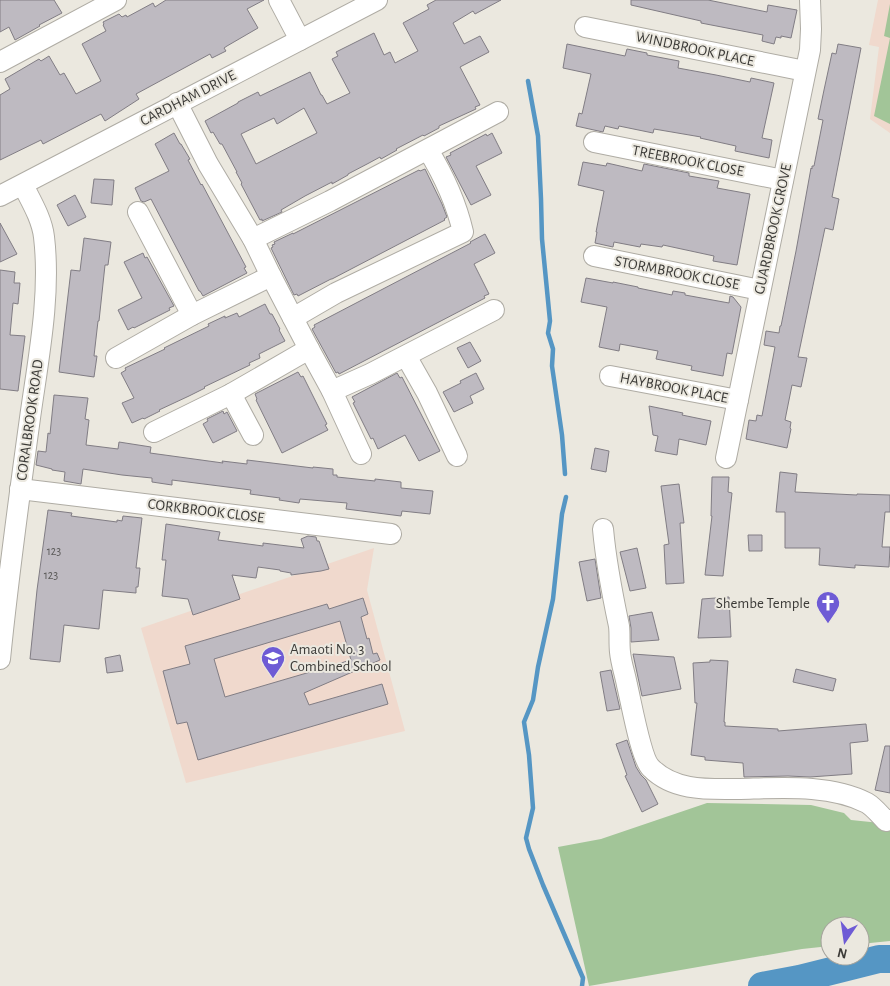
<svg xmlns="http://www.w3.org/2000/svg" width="890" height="986" font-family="'Alegreya Sans',sans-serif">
<rect width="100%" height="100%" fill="#ebe8df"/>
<g fill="#f0d9cd">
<path d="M878 0H890V133L870 119 879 47 869 45Z"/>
<path d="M374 548 367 590 405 731 186 783 141 628Z"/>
</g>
<g fill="#a2c598">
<path d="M890 4V124L874 116 890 38 884 36Z"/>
<path d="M707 803 811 805 844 813 851 820 890 824V941L860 944V926H830V946L802 949 589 986 558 847 601 839Z"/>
</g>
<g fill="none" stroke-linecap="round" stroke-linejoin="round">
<g stroke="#5596c4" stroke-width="4.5">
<path d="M528 81 538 136 541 199 542 239 550 321 548 333 553 349 552 366 562 435 565 474"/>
<path d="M566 497 562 514 553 599 538 667 533 700 524 722 529 755 533 808 526 838 529 849 543 885 583 978 582 986"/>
</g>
<path stroke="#5596c4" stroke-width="28" d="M762 986 799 979 879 959H890"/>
</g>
<g fill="#bebac1" stroke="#817d84" fill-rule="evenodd">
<path d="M0 0H54L62 13 39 25 40 26 15 40 9 27 0 32Z"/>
<path d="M166 0H264L247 9 258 28 227 46 224 48 226 51 212 58 210 54 136 94 139 99 105 121 101 114 43 144 41 140 0 160V95L10 89 5 79 39 59 41 61 49 56 60 75 64 73 76 94 101 81 82 44 106 31 103 25 104 24 103 22 119 14 122 17 126 15 127 17 153 3 155 7Z"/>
<path d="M436 0H501L475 14 473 11 453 23 464 44 480 36 489 52 460 67 480 105 475 107 476 109 439 126V128L424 136 423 135 396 149 397 150 381 159 380 157 369 163 348 174V175L332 184V182L305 196 281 210 282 212 262 221V219L260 220 241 184 242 183 236 172H237L222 144H220L213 132 211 133 205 121 238 103V102L258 92 260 96 310 72 321 95H322L327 104 350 93 332 59 338 56 336 52 374 33 384 55 390 52 395 63 418 51 403 23 429 9 427 5ZM304 108 317 133 256 164 241 134 274 118 277 124Z"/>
<path d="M631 0H708L767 12 768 5 797 10 791 38 781 36V38L776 37 774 44 762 41 763 35 701 23V21L631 5Z"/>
<path d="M567 44 625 56 627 49 647 53V55L679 61 678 68 716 75 750 82 751 78 774 83 762 138 772 140 769 158 735 151 736 146 700 138 701 137 660 130 654 129 653 133 619 126 618 129 605 126 603 132 576 126 579 113 582 114 591 74 563 68Z"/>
<path d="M838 44 861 48 832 197 839 199 833 230 825 228 798 357 807 358 801 387 792 385 785 420 791 422 790 428 791 429 787 448 746 439 749 420 756 421 757 415 762 416 775 347 764 345 766 331 779 333 780 326H781L796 251 811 168 812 169V166H814L823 120 818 119 824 90 832 53 836 54Z"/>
<path d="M174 133 180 144H181L190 159 188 160 201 185 202 184 246 267 244 268 247 273 203 296 200 291H199L151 199 144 202 141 201 135 188 169 171 155 144Z"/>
<path d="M492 133 502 153 476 166 491 195 471 205 446 157 451 155 450 153 486 134 487 136Z"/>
<path d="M583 162 606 166 607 163 642 171 644 164 689 173V176L719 181 717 188 750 194 737 265 713 261 714 256 663 245 662 247 641 244 640 247 614 242 613 247 595 243 597 232H596L604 191 578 185Z"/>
<path d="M425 169 442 204 447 217 444 219 445 220 332 279H331L298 296 297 294 294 295 271 248 273 247 272 245 275 244 274 242 293 233V234L419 170 420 171Z"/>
<path d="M94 179 114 180 112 205 91 203Z"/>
<path d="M75 195 86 217 68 226 57 205Z"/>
<path d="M0 223 17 254 0 262Z"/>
<path d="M485 234 495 253 474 264 489 294 484 296 485 298 339 374 338 372 336 373 312 329 315 327 314 325 471 243 470 242Z"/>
<path d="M84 238 111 242 108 265H105L99 321H98L94 356H97L94 377 59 372 71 270 80 271Z"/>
<path d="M143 253 145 258 147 257 174 306 169 308 170 310 134 328 133 327 128 330 118 310 142 298 124 262Z"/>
<path d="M0 270 15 272 14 283H20L18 304 13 303 10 335 25 336 18 391 0 389Z"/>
<path d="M586 278 613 283V282L638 287V288L672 295 673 291 685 293V295L729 303 730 296 733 297 741 307 732 354 727 353 723 376 691 370 692 366 656 359 658 351 620 344 619 351 599 347 607 307 581 302Z"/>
<path d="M265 304 270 314H272L280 329 279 330 285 341 259 354 260 358 249 363 250 365 204 387 205 388 189 396 159 410 160 411 144 419 143 418 132 423 122 403 134 398 121 373 126 370 125 368 165 349 164 348 209 326 208 324 225 316V318L237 313 239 317Z"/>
<path d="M470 342 481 361 468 368 457 348Z"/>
<path d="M298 372 301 377 303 376 327 424 325 425 328 430 282 453 256 400 257 399 255 394Z"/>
<path d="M397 373 400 378 402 377 440 451 419 461 405 435 378 449 373 438 371 439 353 403 355 402 352 397Z"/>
<path d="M476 373 484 389 470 396 473 403 454 412 443 392 461 383 460 381Z"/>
<path d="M54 395 88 398 85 419 89 420 86 445 118 449 119 442 151 447 150 453 223 463 222 461 247 464V460L313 468V467L333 469V475H337V477L375 481V479L401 482V488L433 491 430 514 402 511 401 516 346 509 347 503 300 499 299 503 279 500 280 498 250 494 251 490 172 480V485L152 482V478L122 475 83 469 81 484 64 481 65 472 52 470V469L36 465 38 451 46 452 48 433 50 434Z"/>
<path d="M649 406 683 413 682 415 711 421 706 445 679 439 677 455 655 451 658 436 653 435Z"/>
<path d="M223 411 224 414 227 412 237 431 213 443 203 424 208 421 207 419Z"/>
<path d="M595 448 609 451 606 472 591 469Z"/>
<path d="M780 472 797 474 795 492 857 495V494L890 495V512H885L882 547H890L889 567 855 565V568L819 565 820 548H785V512H776Z"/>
<path d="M712 477H729L728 492 732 493 723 576 705 575 712 516H711Z"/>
<path d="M679 484 684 523H680L684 583 666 584 664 545 669 544 661 486Z"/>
<path d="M48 510 72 513 71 516 117 522V520L122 521 123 516 142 518 136 568H140L138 587H136V593L103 590 99 629 64 625 60 662 30 659 37 590Z"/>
<path d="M166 524 220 532 218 540 263 546V543L304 548 301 539 308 536 316 537 317 541H319L329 569 321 571 291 575V573L280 571V570L258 567 256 578 232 575 240 599 193 615 188 599 162 596 166 560H162Z"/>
<path d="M748 535H762V551H749Z"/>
<path d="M637 548 646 588 630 591 620 552Z"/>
<path d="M595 559 601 598 587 601 579 562Z"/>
<path d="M729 597 731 637 698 638 702 599Z"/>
<path d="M363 598 368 614 361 617 367 639 369 638 373 654 377 653 380 660 304 693 309 705 382 684 388 704 198 760 187 722 177 724 163 671 190 664 185 646 327 604 329 609ZM340 621 351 660 225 697 214 659Z"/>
<path d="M652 612 659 640 631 642V628L629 616Z"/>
<path d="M633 654 674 657 681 689 642 696Z"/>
<path d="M120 655 123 671 107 673 105 658Z"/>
<path d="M710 660 728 661 724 722H725V726L778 729V731L866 724 868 741 850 743 852 774 810 777 788 776 744 777 743 763 705 760V757L691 755 697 703H695L693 663 710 662Z"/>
<path d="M796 669 836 679 833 691 793 682Z"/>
<path d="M611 670 620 709 607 711 600 672Z"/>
<path d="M627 740 636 767 641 775 646 780 658 804 642 812 625 776 627 775 616 744Z"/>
<path d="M885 746H890V793L875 790Z"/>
</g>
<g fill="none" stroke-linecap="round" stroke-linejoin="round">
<g stroke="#afaca4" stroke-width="22">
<g id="minor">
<path d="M279 0 300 40"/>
<path d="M585 27 805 71"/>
<path d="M0 62 116 0"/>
<path d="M177 103 208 164 253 239 271 276 309 349 332 391 361 454"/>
<path d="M594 142 783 180"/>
<path d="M0 196 377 0"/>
<path d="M138 212 192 315"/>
<path d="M253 239 330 201 498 112"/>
<path d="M594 256 760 290"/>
<path d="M293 318 336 293 463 232C456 202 444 176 428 150"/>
<path d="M406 356 427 393 457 456"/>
<path d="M116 358 192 315 271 276"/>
<path d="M610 376 738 400"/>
<path d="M332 391 370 374 494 310"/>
<path d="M231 394 253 435"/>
<path d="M154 432 231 394 309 349"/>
<path d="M726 458 810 50 811 29 810 0"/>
<path d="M20 489 391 534"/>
<path d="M603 529C606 562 612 593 619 626 620 634 619 643 620 652 621 663 625 674 627 685 631 701 641 759 651 768 675 792 710 789 740 789 781 788 830 784 867 803 874 807 880 815 886 821L890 820"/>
<path d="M0 659C8 578 19 498 30 418 38 360 51 296 44 237 42 219 31 201 23 185"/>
</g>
</g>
<use href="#minor" stroke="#fff" stroke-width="20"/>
</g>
<defs>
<g id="church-pin" transform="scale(1.25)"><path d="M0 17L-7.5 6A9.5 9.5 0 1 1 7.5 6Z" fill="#6e5bd5" stroke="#ebe8df"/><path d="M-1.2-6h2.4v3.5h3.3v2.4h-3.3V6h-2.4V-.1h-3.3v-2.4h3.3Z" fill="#fff"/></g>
<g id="school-pin" transform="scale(1.25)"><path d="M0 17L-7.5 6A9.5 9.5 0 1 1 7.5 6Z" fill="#6e5bd5" stroke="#ebe8df"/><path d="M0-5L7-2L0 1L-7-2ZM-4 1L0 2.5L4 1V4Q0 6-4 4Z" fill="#fff"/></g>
</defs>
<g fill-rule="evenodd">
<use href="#church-pin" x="828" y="603"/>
<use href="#school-pin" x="273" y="658"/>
</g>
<g text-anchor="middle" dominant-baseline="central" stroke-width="4" stroke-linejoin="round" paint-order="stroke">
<g font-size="12" fill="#5c5b5a">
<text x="54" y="551">123</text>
<text x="51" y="575">123</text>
</g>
<g font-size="15" fill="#3c3b38" stroke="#ebe8df">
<text transform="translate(695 49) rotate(12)">WINDBROOK PLACE</text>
<text transform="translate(188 98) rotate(-27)">CARDHAM DRIVE</text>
<text transform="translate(688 161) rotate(11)">TREEBROOK CLOSE</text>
<text transform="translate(773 229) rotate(-78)">GUARDBROOK GROVE</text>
<text transform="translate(677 273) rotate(11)">STORMBROOK CLOSE</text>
<text transform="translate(674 388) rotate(11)">HAYBROOK PLACE</text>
<text transform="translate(30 420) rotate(-82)">CORALBROOK ROAD</text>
<text transform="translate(206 511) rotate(7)">CORKBROOK CLOSE</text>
</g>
<g font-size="15" fill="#3c3b38" stroke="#ebe8df" text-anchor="end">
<text x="810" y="603">Shembe Temple</text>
<text x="290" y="649" text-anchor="start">Amaoti No. 3<tspan x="290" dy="17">Combined School</tspan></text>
</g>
</g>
<g transform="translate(845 941) rotate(193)"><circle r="24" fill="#ebe8df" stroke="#a5a39c"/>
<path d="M0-4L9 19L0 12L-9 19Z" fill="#6e5bd5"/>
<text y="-8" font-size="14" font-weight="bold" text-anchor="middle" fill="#3c3b38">N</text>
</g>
</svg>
